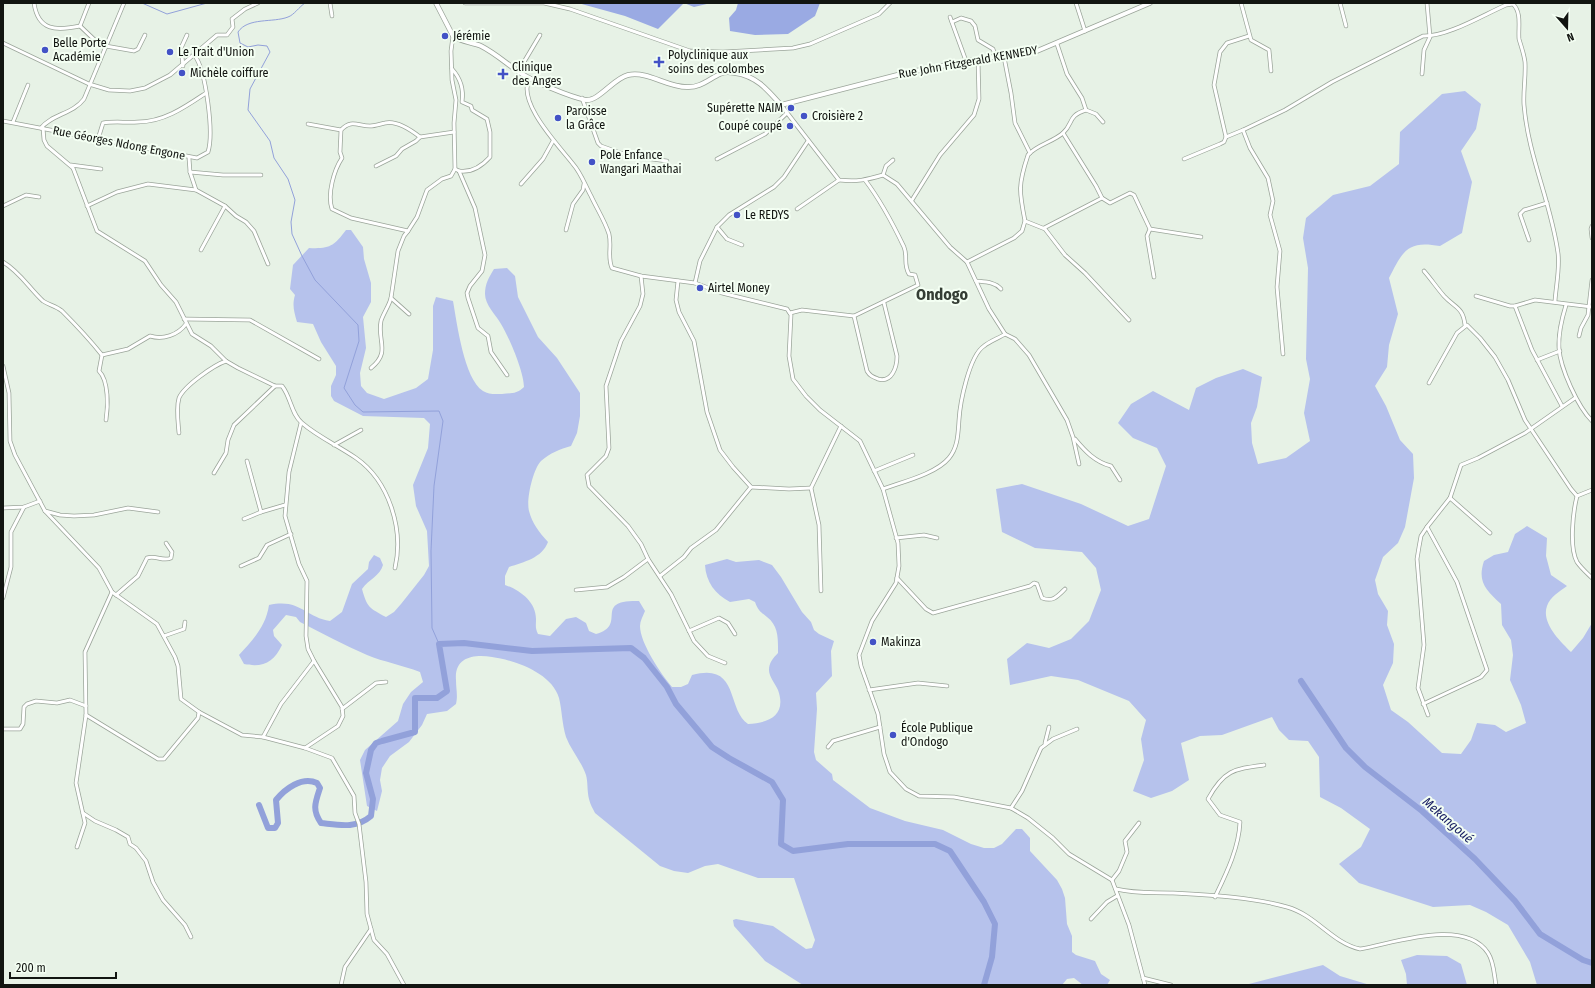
<svg xmlns="http://www.w3.org/2000/svg" width="1595" height="988" font-family="'Fira Sans Condensed',sans-serif">
<rect width="100%" height="100%" fill="#e7f2e6"/>
<g fill="#b6c2ec">
<path d="M1465 91 1481 104 1476 129 1461 151 1472 182 1462 233 1440 246C1407 240 1403 251 1389 278L1398 314 1389 345 1387 367 1375 386 1386 406 1400 440 1413 454 1414 478 1405 527 1398 543 1383 557 1375 580 1378 594 1388 611 1387 625 1394 644 1393 663 1383 685 1391 710 1408 722 1442 753 1461 754 1471 740 1477 723 1495 725 1506 732 1526 723 1521 705 1510 680 1513 655 1511 640 1502 625 1501 604C1486 590 1477 582 1484 561L1494 555 1508 552 1515 534 1527 526 1547 538 1546 556 1551 575 1567 586C1560 591 1550 597 1547 606 1541 623 1560 641 1571 652L1583 638 1592 623V985H1537L1530 962 1508 925 1486 912 1470 905 1433 907 1359 883 1339 864 1361 847 1370 829 1341 808 1320 797 1319 757 1308 741 1289 740 1279 730 1272 717 1222 735 1200 736 1181 743 1189 780 1172 791 1151 798 1133 791 1144 760 1141 739 1146 720 1129 701 1078 680 1051 676 1010 685 1007 659 1027 643 1049 648 1071 639 1089 621 1101 590 1096 568 1082 552 1035 548 1002 532 996 489 1022 484 1081 504 1128 526 1149 519 1166 466 1157 448 1133 438 1118 423 1131 404 1153 391 1189 410 1196 388 1216 378 1243 369 1262 377 1257 407 1251 423 1252 443 1258 464 1286 458 1310 441 1304 413 1310 379 1306 359 1308 268 1303 238 1306 218 1333 195 1370 186 1399 164 1400 132 1442 94Z"/>
<path d="M346 230H351L363 247 364 259 371 283V302L363 317 366 348 360 373 361 386 367 393 384 399 416 388 428 379 433 350V306L436 297 453 301C457 323 464 379 483 391 489 395 496 394 502 394 512 393 517 394 524 387 524 372 509 337 501 324 496 315 485 305 485 294 485 284 489 277 494 269L507 268 515 276 518 297 538 337 557 358 580 393V416L577 433 571 446C560 449 550 453 541 461 533 469 526 500 529 511 532 523 539 532 548 542 542 558 524 562 509 567L505 576V585C520 590 536 602 536 619 536 626 535 628 538 634L550 636 566 619 576 617 586 623 589 631 596 634C629 625 591 600 639 601L645 611C643 616 640 621 640 626 640 643 661 674 672 687H681L688 684 692 675C740 662 726 709 748 724 769 723 787 715 778 690 775 683 769 677 769 670 769 663 773 658 778 653 778 640 779 626 767 617 761 612 758 611 755 602L749 599 730 602C715 594 706 582 705 565L727 559 736 562 759 560 772 565 781 577 802 612 811 622 814 630 819 634 834 641 831 651 832 676 816 693 817 709 814 752 816 760 832 774 833 780 870 808 905 821 943 830 971 844 984 848H994L1002 844 1016 829H1022L1030 838V851L1057 880 1062 889 1065 898 1067 924 1072 936V952L1076 955 1095 961 1101 974 1110 980 1107 985H1083L1074 978 1067 979 1062 985H803L765 961 734 926 733 920 736 919 773 926 806 949 812 948 815 940 794 878H758L718 864 705 866 688 873 674 871 660 866 595 813C593 809 590 804 589 799 587 791 588 782 586 775 581 761 571 750 566 737 562 724 562 710 559 698 552 673 514 660 492 657 474 654 454 657 456 680 456 689 458 695 456 704L447 711 427 714 422 725 409 742 390 756 382 768 380 780 382 791 377 811 367 806 360 760 365 750 398 721 403 704 411 692 423 682 420 672C402 665 384 662 367 655 344 645 322 633 300 622L296 617 286 615 273 630 274 636 282 645C274 662 263 668 244 664L239 655C253 640 266 626 269 605 300 598 305 617 330 621L342 612 352 584 368 569 369 562 374 555 380 558 383 565C380 576 369 579 362 589 367 607 369 608 386 617L394 612 401 604 424 575 429 566 427 531 416 506 413 485 428 448 430 424 424 418 363 416 334 401 331 396V386L336 375V366L321 342 313 324 297 322C294 312 292 305 295 295L290 289 293 265 309 248C330 249 334 246 346 230Z"/>
<path d="M1417 955 1447 956 1461 964 1467 985H1407L1406 974 1401 960Z"/>
<path d="M1323 965 1340 976 1370 985H1245Z"/>
</g>
<g fill="#9aaae3">
<path d="M578 3H711L694 7 684 3 658 29 625 16Z"/>
<path d="M738 3H820L815 16 788 34 755 35 730 31 729 18 736 10Z"/>
</g>
<g fill="none" stroke-linecap="round" stroke-linejoin="round">
<g stroke="#92a1da" stroke-width="1">
<path d="M142 3 167 14 207 3"/>
<path d="M305 3C299 7 294 15 288 17 273 23 248 17 238 32L240 43 248 47 258 45 267 46 270 52 250 89 248 110 270 141 274 158 288 179 295 200 291 222 292 234 302 256 315 280 358 325 359 341 344 388 355 405 363 412 439 411 443 421 434 486 431 551 432 628 439 644"/>
</g>
<g stroke="#92a1da" stroke-width="6">
<path d="M1301 681 1346 748 1365 767 1422 811 1475 859 1515 901 1540 934 1583 960 1592 963"/>
<path d="M259 805 268 828H275L278 823 276 800C285 789 302 776 317 783L320 788C315 803 312 810 321 823 339 825 356 829 371 816L373 799 366 773 371 750 376 743 382 741 415 732V698H437L447 691 439 644 464 643 532 651 631 648 644 658 667 687 676 704 712 747 729 758 772 782 783 800 781 844 793 851 848 844H935L950 851 984 902 995 924 992 957 984 985"/>
</g>
<g stroke="#9ba59a" stroke-width="4.5">
<g id="street">
<path d="M34 3C38 31 56 31 80 26L89 3"/>
<path d="M330 3 332 16"/>
<path d="M465 3H544L570 9 690 51 723 52 793 48 810 44 879 14 890 3"/>
<path d="M1076 3 1085 31"/>
<path d="M1241 3 1251 40 1269 50 1271 71"/>
<path d="M1340 3 1346 26"/>
<path d="M950 17 966 61"/>
<path d="M952 22 961 18 971 21 975 26 978 40 993 49 996 57"/>
<path d="M80 26 100 45 134 51 138 49 145 35"/>
<path d="M3 43 89 84 109 90 130 91 145 88 170 75 217 35H227L233 27 232 19 245 9 258 3"/>
<path d="M1057 44 1067 74 1082 98 1086 110"/>
<path d="M1004 57 1011 93 1015 123 1030 153"/>
<path d="M183 66 181 48 187 35"/>
<path d="M452 69C461 79 464 89 462 102L471 106 472 110 487 119 490 132V157C482 166 472 173 459 171"/>
<path d="M518 72 540 35"/>
<path d="M1422 74 1424 50 1430 37 1427 3"/>
<path d="M530 78C515 101 560 147 573 164 581 173 585 185 591 196 597 209 605 221 609 234 612 246 607 257 612 268L641 276 695 283 722 293 787 309 791 315 789 356 793 379 806 396 820 410 860 441 883 489 898 543 899 566 896 583 872 621 859 655 861 666 878 714 884 754 890 772 906 789 919 796 954 797 1011 808 1028 818 1053 838 1069 854 1112 880 1129 925 1145 985"/>
<path d="M582 98 598 143 601 146 629 156 667 161"/>
<path d="M781 105 839 180C857 182 866 180 883 175L886 166 893 160"/>
<path d="M3 121 197 158 208 152C214 133 206 71 195 56"/>
<path d="M13 122 28 85"/>
<path d="M1103 122 1096 114 1086 110C1067 116 1074 123 1063 133 1053 142 1036 145 1028 155 1018 185 1019 191 1025 221L1045 229 1065 255 1085 273 1129 320"/>
<path d="M308 124 341 130"/>
<path d="M41 128C52 114 73 114 84 99L124 3"/>
<path d="M43 128 44 140 47 146 73 168 97 231 145 261 161 285 176 302 192 334 211 346 226 361 238 368 275 386H282C291 397 291 414 302 423 318 437 339 446 356 458 389 481 404 529 395 568"/>
<path d="M1063 133 1096 186 1102 198 1110 203 1130 193 1134 195 1150 229 1147 236 1154 277"/>
<path d="M1226 137 1214 85 1220 52 1227 43 1249 36"/>
<path d="M98 139 103 123C115 121 126 123 138 122 164 122 185 107 206 93"/>
<path d="M189 158 190 172 196 190"/>
<path d="M717 159 765 134 787 113"/>
<path d="M1184 159 1220 144 1224 142 1226 137 1243 130"/>
<path d="M71 165 101 169"/>
<path d="M376 166 396 156 402 149 416 141 420 137 454 132"/>
<path d="M455 169 459 171 475 208 485 255 482 271 470 286 467 293 468 298 478 328 488 336 491 352 507 375"/>
<path d="M190 172 223 175H261"/>
<path d="M883 175 897 184 950 247 967 262 989 309 1005 334 1015 339 1029 355 1067 420 1073 437 1079 464"/>
<path d="M521 184 543 159 553 141"/>
<path d="M912 200 940 155 974 115 979 99 978 59"/>
<path d="M3 206 26 195 39 197"/>
<path d="M87 206 117 192 148 184 196 190 225 206 236 216 246 222 254 231 268 264"/>
<path d="M797 209 839 180"/>
<path d="M1592 226 1591 229 1592 238"/>
<path d="M717 227 727 239 742 245"/>
<path d="M1044 228 1102 198"/>
<path d="M1150 229 1201 237"/>
<path d="M566 230 573 204 583 190 584 184"/>
<path d="M408 231 351 218 332 209C327 194 334 170 342 158L340 152 341 130C351 119 358 126 370 126 375 126 380 124 385 123 397 120 411 130 420 137"/>
<path d="M1529 240 1520 214 1524 210 1547 203"/>
<path d="M201 250 225 206"/>
<path d="M3 262C20 272 29 288 43 301 49 305 56 306 62 311 76 325 90 340 102 355L99 371C109 381 108 407 106 420"/>
<path d="M967 262 1014 238 1022 231 1025 221"/>
<path d="M1424 271C1431 279 1437 288 1444 296 1455 308 1463 307 1465 325"/>
<path d="M641 276 643 294 640 306 621 341 606 386 609 448 606 456 587 475 589 486 628 526 641 544 648 559 671 594 694 641 708 656 725 663"/>
<path d="M678 281 676 300 679 312 694 341 707 412 720 450 733 467 751 487 789 489 811 488"/>
<path d="M976 281C985 282 995 282 1001 289"/>
<path d="M695 283 700 261 717 227 729 215 774 187 784 177 808 141"/>
<path d="M1476 296 1510 306H1515L1535 300 1592 307"/>
<path d="M1566 305C1562 318 1558 333 1559 348 1560 368 1578 407 1592 421"/>
<path d="M1515 306 1532 350 1562 406"/>
<path d="M790 313 802 310 854 316 918 285 915 275 909 274C903 264 908 257 904 247 893 224 881 201 865 180"/>
<path d="M409 314 391 298 398 251 404 236 408 231 417 217 427 190 442 179 451 176 455 169 454 123 456 100 452 80 451 51 453 36"/>
<path d="M854 316 867 371C870 376 873 377 878 379 892 383 897 367 897 356L884 303"/>
<path d="M184 319 250 320 319 359"/>
<path d="M1579 336 1581 328 1588 315 1592 280"/>
<path d="M1283 354 1277 287 1280 251 1270 215 1273 201 1268 178 1250 148 1243 130 1285 110 1332 82 1423 36C1447 37 1483 15 1506 5L1513 4C1522 13 1518 27 1519 39 1521 46 1524 54 1525 62 1526 76 1523 91 1524 105 1528 156 1551 202 1558 253 1560 268 1556 286 1555 301"/>
<path d="M102 355 128 349 150 336C163 340 178 335 186 324"/>
<path d="M1537 360 1560 351"/>
<path d="M3 366 9 393 10 441 15 455 45 511 99 568 112 592 157 624 175 657 178 666 181 699 199 712"/>
<path d="M371 368C391 352 377 341 381 321 383 314 389 306 391 298"/>
<path d="M1429 383 1457 333 1467 325 1480 338 1495 357 1508 380 1525 420 1571 489 1577 496 1592 490"/>
<path d="M179 433C178 422 176 408 179 398 184 386 214 365 226 361"/>
<path d="M1075 439C1085 451 1095 462 1111 466L1120 480"/>
<path d="M334 445 361 430"/>
<path d="M247 461 261 512"/>
<path d="M874 471 913 455"/>
<path d="M214 473 226 453 228 440 234 425 275 386"/>
<path d="M883 489C902 482 936 474 949 458 958 447 958 434 959 420 960 403 969 356 984 346 990 341 999 338 1005 334"/>
<path d="M1577 496C1573 512 1569 547 1577 562 1581 568 1587 573 1592 578"/>
<path d="M1450 498 1490 533"/>
<path d="M3 508 24 507 40 501"/>
<path d="M45 511 60 515 74 516 94 515 128 508 158 512"/>
<path d="M244 519 261 512 285 505"/>
<path d="M896 538 924 535 937 538"/>
<path d="M241 566 259 558 267 545 291 534"/>
<path d="M660 576 684 557 691 548 716 530 751 487"/>
<path d="M897 578 926 609 933 613 1030 586 1034 583 1037 584 1042 598C1053 602 1057 597 1065 589"/>
<path d="M576 590 607 587 624 577 648 559"/>
<path d="M821 591 819 525 811 488 841 426"/>
<path d="M116 595 138 576 147 558C156 555 163 562 171 558L172 552 166 543"/>
<path d="M3 598 11 567V532L24 507"/>
<path d="M689 631 719 618 728 623 735 634"/>
<path d="M164 636 184 629 185 622"/>
<path d="M869 690 918 683 947 686"/>
<path d="M1423 704 1481 677 1487 670 1457 582 1427 527"/>
<path d="M342 709 376 683 386 682"/>
<path d="M86 715 158 759H164L198 718 199 712 242 735 263 737 305 748 338 726 343 716 342 707 314 661 308 649 306 636 307 581 299 564 285 516 289 472 301 423"/>
<path d="M1428 715 1418 688 1424 645 1417 559 1419 547 1421 536 1427 527 1450 498 1461 465 1478 458 1525 433 1575 398"/>
<path d="M3 729H20L23 724 24 707 27 704 36 701 57 703 70 700 86 706"/>
<path d="M263 737 281 704 314 661"/>
<path d="M1045 743 1049 727"/>
<path d="M828 747 833 741 880 727"/>
<path d="M305 748 332 758 354 796 355 813 359 824 366 882 367 914 371 929 374 940 387 954 404 985"/>
<path d="M1011 808 1022 791 1041 748 1053 739 1077 729"/>
<path d="M83 813 95 821 116 830 128 837 130 844 136 848 146 861 153 882 163 900 185 925 191 937"/>
<path d="M77 847 85 823 76 783 86 715 85 652 112 592"/>
<path d="M1112 880 1119 871 1127 852 1125 841 1139 823"/>
<path d="M1116 889C1137 894 1152 892 1173 893 1209 895 1252 897 1287 907 1316 915 1332 943 1360 949 1392 944 1464 917 1488 953 1494 962 1494 974 1496 985"/>
<path d="M1215 897C1226 874 1239 848 1240 822L1220 815 1208 799C1224 770 1234 769 1264 765"/>
<path d="M1091 919 1107 902 1117 896"/>
<path d="M1143 978 1171 985"/>
<path d="M341 985 345 967 371 929"/>
</g>
</g>
<g stroke="#9ba59a" stroke-width="5.5">
<path id="secondary" d="M436 3 453 36C461 42 472 42 481 46 495 53 507 64 519 72 532 81 570 97 586 100 599 101 614 78 628 75 649 71 666 87 687 87 700 88 709 79 720 74 725 71 730 72 735 73 756 76 767 89 781 105L905 73 972 60 1037 51 1150 3"/>
</g>
<use href="#street" stroke="#fff" stroke-width="3"/>
<use href="#secondary" stroke="#fff" stroke-width="4"/>
</g>
<g fill="#4352c6" stroke="#f4fff3" stroke-width="1.5">
<circle cx="445" cy="36" r="4"/>
<circle cx="45" cy="50" r="4"/>
<circle cx="170" cy="52" r="4"/>
<path d="M657 56h4v4h4v4h-4v4h-4v-4h-4v-4h4z"/>
<circle cx="182" cy="73" r="4"/>
<path d="M501 68h4v4h4v4h-4v4h-4v-4h-4v-4h4z"/>
<circle cx="791" cy="108" r="4"/>
<circle cx="804" cy="116" r="4"/>
<circle cx="558" cy="118" r="4"/>
<circle cx="790" cy="126" r="4"/>
<circle cx="592" cy="162" r="4"/>
<circle cx="737" cy="215" r="4"/>
<circle cx="700" cy="288" r="4"/>
<circle cx="873" cy="642" r="4"/>
<circle cx="893" cy="735" r="4"/>
</g>
<g text-anchor="middle" dominant-baseline="central" stroke-width="4" stroke-linejoin="round" paint-order="stroke">
<g font-size="12" fill="#121511" stroke="#f4fff3" text-anchor="start">
<text x="453" y="36">Jérémie</text>
<text x="53" y="43">Belle Porte<tspan x="53" dy="14">Académie</tspan></text>
<text x="178" y="52">Le Trait d'Union</text>
<text x="668" y="55">Polyclinique aux<tspan x="668" dy="14">soins des colombes</tspan></text>
<text x="512" y="67">Clinique<tspan x="512" dy="14">des Anges</tspan></text>
<text x="190" y="73">Michèle coiffure</text>
<text x="783" y="108" text-anchor="end">Supérette NAIM</text>
<text x="566" y="111">Paroisse<tspan x="566" dy="14">la Grâce</tspan></text>
<text x="812" y="116">Croisière 2</text>
<text x="782" y="126" text-anchor="end">Coupé coupé</text>
<text x="600" y="155">Pole Enfance<tspan x="600" dy="14">Wangari Maathai</tspan></text>
<text x="745" y="215">Le REDYS</text>
<text x="708" y="288">Airtel Money</text>
<text x="881" y="642">Makinza</text>
<text x="901" y="728">École Publique<tspan x="901" dy="14">d'Ondogo</tspan></text>
</g>
<g font-size="12" fill="#121511" stroke="#f4fff3">
<text transform="translate(968 62) rotate(-10)">Rue John Fitzgerald KENNEDY</text>
<text transform="translate(119 143) rotate(11)">Rue Géorges Ndong Engone</text>
</g>
<g font-size="13" font-style="italic" fill="#1c2365" stroke="#f4fff3">
<text transform="translate(1448 820) rotate(41)">Mekangoué</text>
</g>
<g font-size="16" font-weight="bold" fill="#343d34" stroke="#f4fff3">
<text x="942" y="294">Ondogo</text>
</g>
</g>
<rect width="1595" height="988" fill="none" stroke="#121511" stroke-width="8"/>
<g transform="translate(1567 28) rotate(160)" stroke="#f4fff3" stroke-width="3" paint-order="stroke">
<path d="M0-3L7 15L0 10L-7 15Z" fill="#121511"/>
<text y="-6" font-size="11" font-weight="bold" text-anchor="middle" fill="#121511">N</text>
</g>
<path d="M10 972v6h106v-6" fill="none" stroke="#121511" stroke-width="2"/>
<text x="16" y="972" font-size="12" fill="#121511" stroke="#f4fff3" stroke-width="3" paint-order="stroke">200 m</text>
</svg>
